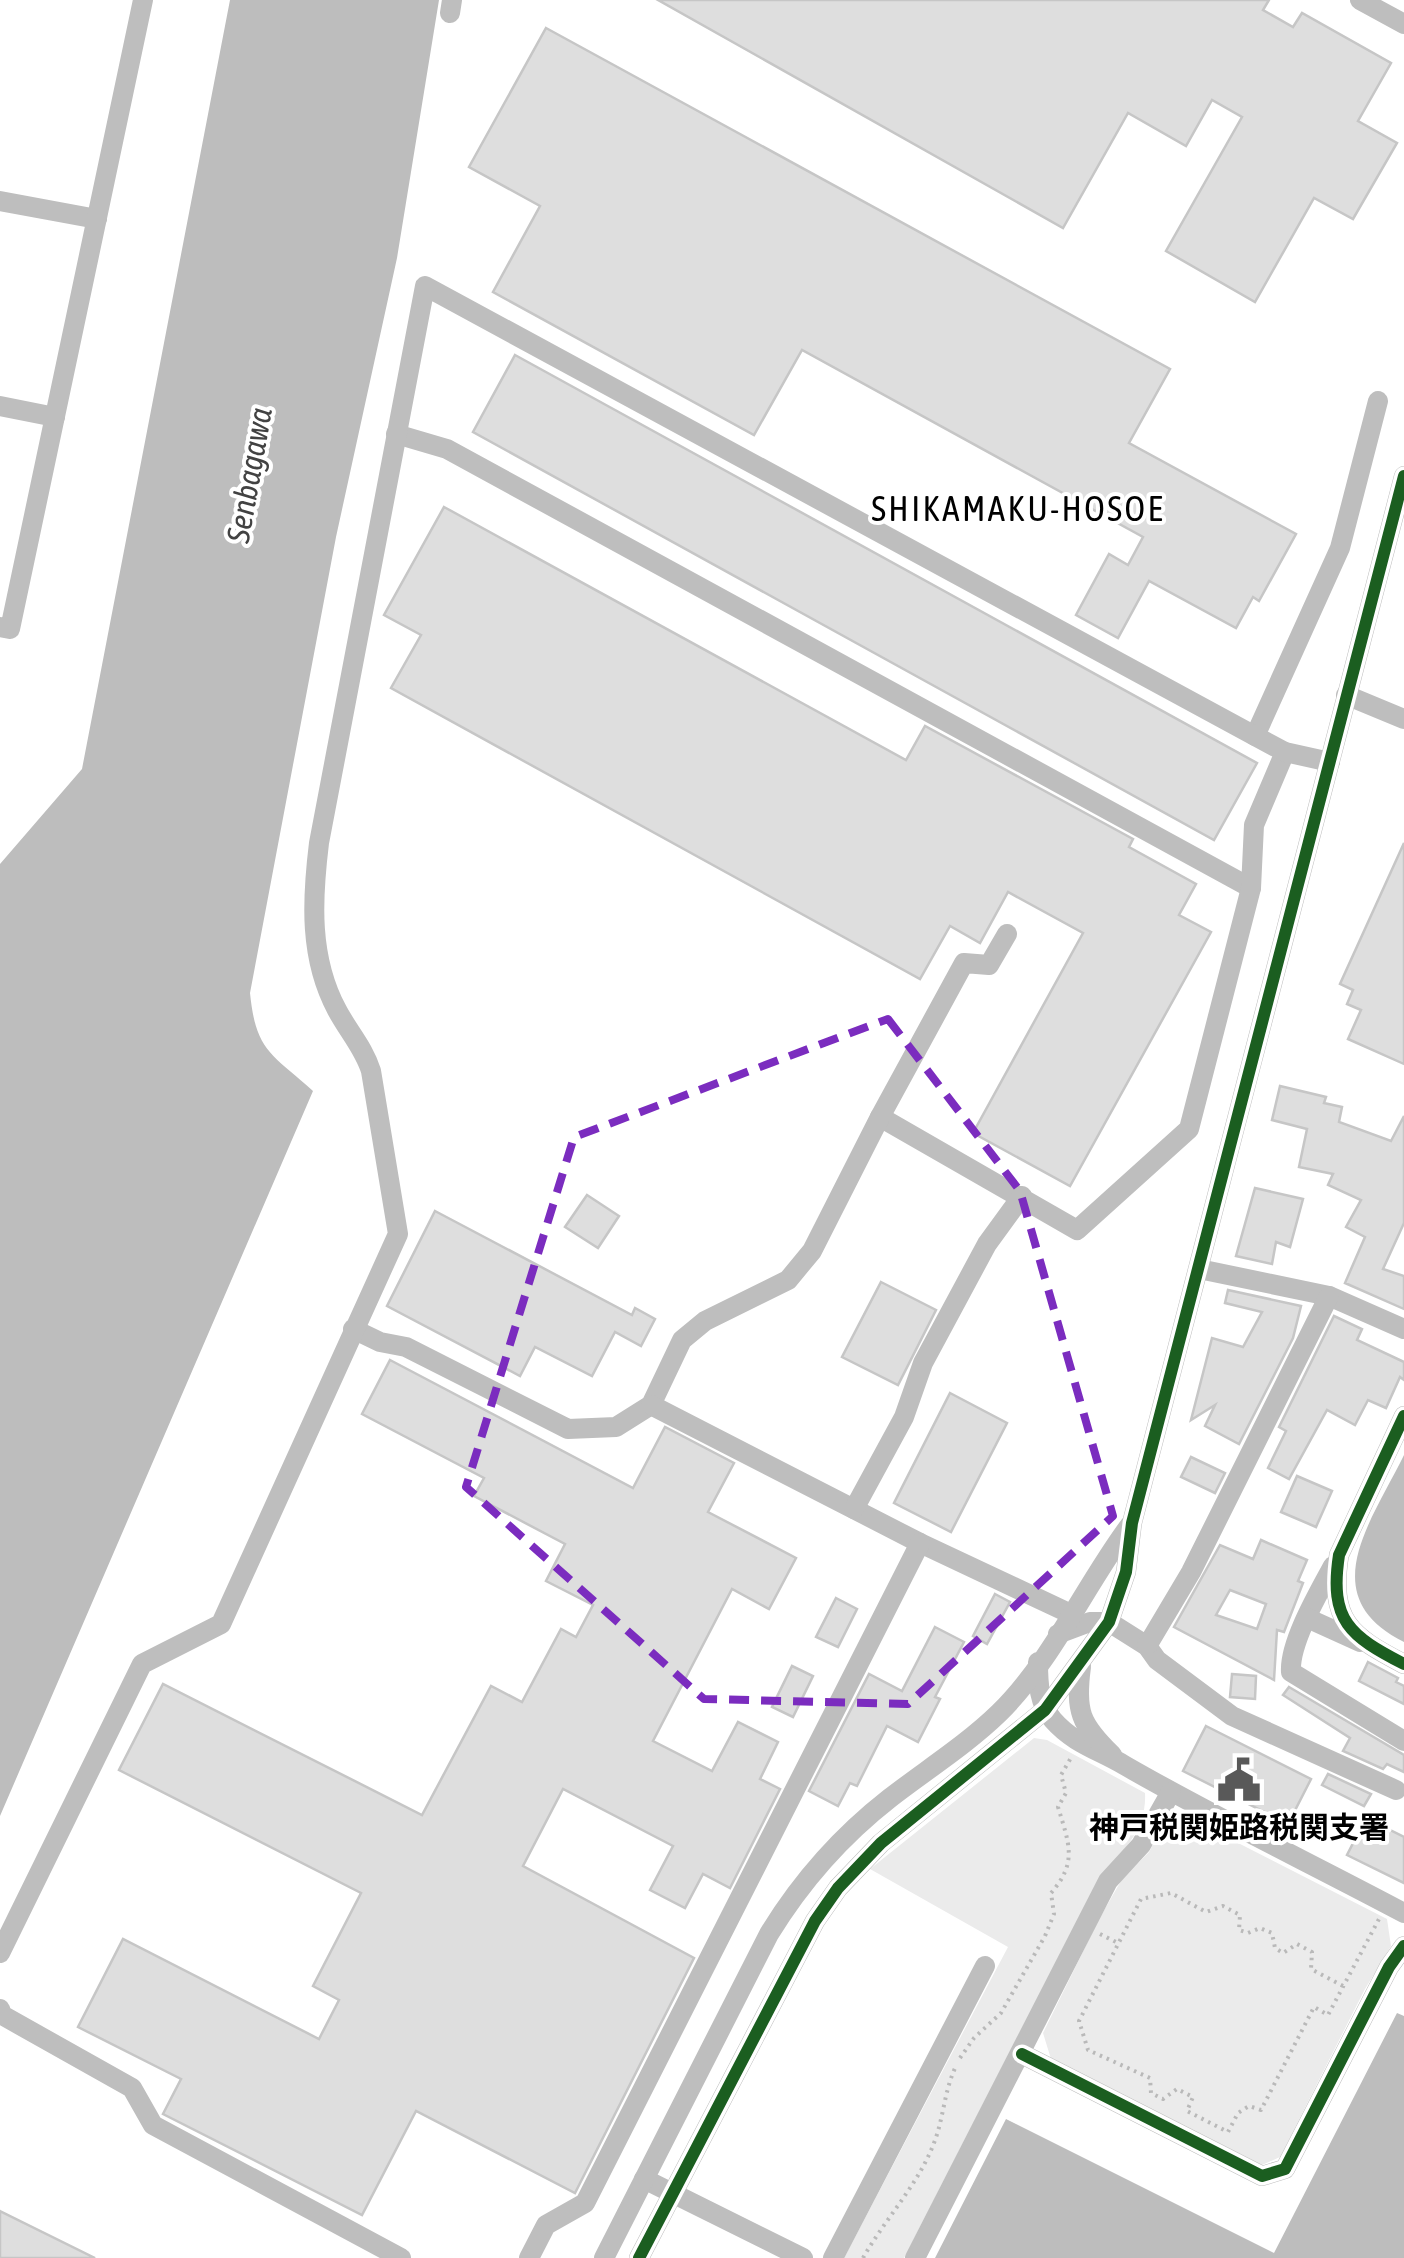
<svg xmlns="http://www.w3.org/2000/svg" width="1404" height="2258" font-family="'Asap Condensed','Noto Sans JP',sans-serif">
<rect width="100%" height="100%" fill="#fff"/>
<g fill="#ebebeb">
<path d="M1034 1738 1047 1740 1145 1793C1147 1830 1122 1852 1099 1878L904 2258H844L1008 1947 870 1869Z"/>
<path d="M1189 1818 1387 1919 1391 1946 1365 1989 1280 2157 1262 2165 1051 2059 1043 2033 1099 1919 1121 1881 1149 1852 1164 1824Z"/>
</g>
<g fill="#bdbdbd">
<path d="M230 0H439L397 258 336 537 250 993C256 1052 271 1053 313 1091L0 1816V864L82 769Z"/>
<path d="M1404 1455V1642C1312 1596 1372 1521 1404 1455Z"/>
<path d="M1397 2013 1404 2016V2258H935L1006 2119 1274 2253Z"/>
</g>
<g fill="#dedede" stroke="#c6c6c6" stroke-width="2.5" fill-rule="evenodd">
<path d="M658 0H1269L1263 10 1293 27 1302 13 1391 63 1358 121 1397 143 1353 219 1314 198 1255 302 1166 251 1242 117 1212 100 1186 146 1128 113 1063 228Z"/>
<path d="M546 28 1170 369 1129 443 1296 534 1259 601 1253 597 1236 628 1149 581 1118 638 1076 615 1109 554 1128 565 1143 537 802 350 754 435 493 292 540 206 469 167Z"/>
<path d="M515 355 1257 763 1214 840 473 432Z"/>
<path d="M444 507 906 760 925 726 1133 839 1129 847 1196 884 1179 915 1211 932 1070 1186 973 1133 1083 933 1008 892 980 943 950 926 920 979 391 688 421 635 384 615Z"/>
<path d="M1404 843V1064L1348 1039 1361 1010 1347 1004 1353 990 1340 984Z"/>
<path d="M1280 1086 1326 1097 1324 1103 1342 1107 1339 1122 1391 1141 1404 1116V1223L1383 1269 1404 1276V1309L1345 1283 1365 1237 1346 1227 1361 1200 1328 1185 1333 1174 1299 1167 1307 1129 1272 1120Z"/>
<path d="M1255 1188 1303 1199 1290 1247 1276 1242 1272 1264 1236 1256Z"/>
<path d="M587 1195 619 1216 598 1248 565 1227Z"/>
<path d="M435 1211 632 1315 635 1308 655 1319 641 1346 615 1332 592 1376 535 1347 520 1376 387 1306Z"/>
<path d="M881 1282 936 1310 898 1385 842 1357Z"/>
<path d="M1228 1290 1301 1306 1293 1338 1239 1444 1205 1426 1215 1405 1191 1420 1212 1338 1243 1347 1262 1312 1225 1303Z"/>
<path d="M1334 1316 1362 1329 1357 1340 1404 1362V1380L1400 1377 1386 1408 1368 1400 1355 1425 1327 1410 1289 1479 1268 1468 1286 1431 1279 1427Z"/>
<path d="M390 1360 633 1488 665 1427 734 1463 708 1512 796 1558 769 1609 732 1589 653 1741 712 1771 738 1722 778 1742 760 1779 780 1789 730 1888 703 1874 685 1908 650 1890 673 1846 563 1789 523 1866 694 1958 575 2193 416 2111 362 2215 163 2114 181 2079 78 2027 123 1939 319 2039 339 2000 313 1986 361 1893 119 1770 163 1684 422 1815 491 1686 522 1702 561 1629 576 1637 593 1605 546 1581 565 1544 474 1496 484 1478 362 1414Z"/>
<path d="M950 1393 1007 1423 951 1532 894 1503Z"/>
<path d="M1191 1457 1225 1473 1215 1493 1181 1477Z"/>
<path d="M1297 1476 1332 1491 1316 1527 1281 1512Z"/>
<path d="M1261 1540 1307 1560 1298 1581 1303 1583 1284 1632 1277 1630 1274 1680 1174 1627 1220 1545 1253 1559ZM1230 1590 1266 1604 1257 1629 1216 1615Z"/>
<path d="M995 1594 1010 1602 987 1644 973 1636Z"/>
<path d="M836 1598 857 1609 838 1647 816 1637Z"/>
<path d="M935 1627 964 1642 935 1697 940 1699 918 1742 887 1726 857 1786 850 1783 838 1806 809 1791 869 1674 902 1691Z"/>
<path d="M1368 1662 1398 1678 1396 1682 1404 1686V1704L1359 1681Z"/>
<path d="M792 1666 813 1676 793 1717 772 1707Z"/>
<path d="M1232 1674 1256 1676 1255 1699 1230 1697Z"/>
<path d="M1289 1687 1404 1755V1772L1387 1764 1383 1769 1343 1751 1350 1738 1283 1695Z"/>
<path d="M1206 1726 1311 1779 1288 1824 1183 1771Z"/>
<path d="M1328 1774 1371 1794 1364 1806 1322 1785Z"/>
<path d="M1366 1818 1404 1837V1883L1347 1855Z"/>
<path d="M0 2211 95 2258H0Z"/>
</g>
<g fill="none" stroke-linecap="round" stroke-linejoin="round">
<g stroke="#b9b9b9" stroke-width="4" stroke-dasharray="2.5 5" stroke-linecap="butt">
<path d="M1100 1934 1118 1943"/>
<path d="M1343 1986 1311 1969 1312 1952 1297 1944 1283 1953 1275 1948 1272 1933 1260 1928 1248 1933 1239 1930 1240 1915 1223 1906 1206 1912 1171 1893 1141 1899 1079 2021 1088 2050 1150 2078 1151 2093 1163 2099 1177 2089 1193 2097 1187 2111 1228 2132 1238 2113 1249 2106 1261 2110 1314 2007 1328 2015 1379 1919"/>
<path d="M960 2058 974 2038 1001 2013 1045 1936 1054 1914 1051 1893C1078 1862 1069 1844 1058 1807L1066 1793 1061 1775 1072 1756"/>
<path d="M863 2258C885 2219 918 2185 934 2143 944 2117 944 2091 956 2066"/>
</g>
<g stroke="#bebebe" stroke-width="20">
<path d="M1360 0 1404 24"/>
<path d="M450 13 452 0"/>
<path d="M0 201 97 219"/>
<path d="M0 406 55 417"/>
<path d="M396 434 447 449 1251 888"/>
<path d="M0 627 10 629 143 0"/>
<path d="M1346 695 1404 719"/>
<path d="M1255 736 1340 548 1378 401"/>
<path d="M880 1117 1077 1230 1189 1129 1251 888 1254 825 1285 752"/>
<path d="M1199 1269 1329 1296 1404 1329"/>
<path d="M353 1329 380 1342 406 1347 568 1429 616 1427 651 1405 682 1340 705 1321 788 1280 812 1251 880 1117 964 963 989 965 1007 934"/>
<path d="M651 1405 920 1543 1071 1614"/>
<path d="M1404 1416 1339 1555C1329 1621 1350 1636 1404 1664"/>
<path d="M854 1509 904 1417 923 1363 987 1244 1022 1196"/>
<path d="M1333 1566C1319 1592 1289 1643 1291 1672L1404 1741"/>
<path d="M1307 1618 1360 1642"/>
<path d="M1058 1634 1090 1622H1109L1147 1646 1157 1660 1232 1716 1396 1790"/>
<path d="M1147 1646 1191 1572 1329 1296"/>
<path d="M1038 1662C1038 1684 1039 1704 1053 1720 1074 1744 1099 1750 1124 1765 1216 1818 1310 1863 1404 1913"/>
<path d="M1081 1667C1075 1711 1080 1724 1112 1755"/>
<path d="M0 1953 142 1664 221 1624 398 1234 371 1071C364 1048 348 1031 337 1010 309 958 312 900 319 843L425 286 1255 736 1285 752 1330 762"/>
<path d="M0 2009 2 2015 132 2088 153 2125 401 2258"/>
<path d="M1022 2054 1262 2176 1285 2169 1389 1967 1404 1946"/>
<path d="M644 2179 803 2258"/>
<path d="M529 2258 546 2225 585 2203 920 1543"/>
<path d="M604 2258 769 1934C802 1880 840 1837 890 1798 926 1770 966 1745 999 1713 1053 1660 1085 1585 1130 1525"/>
<path d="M639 2258 815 1921 838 1888 881 1843 1045 1710 1109 1622 1126 1572 1132 1523 1404 476"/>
<path d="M833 2258 985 1966"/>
<path d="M915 2258 1108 1881 1141 1845 1171 1792"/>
</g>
<g stroke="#fff" stroke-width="19">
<g id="cycleway">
<path d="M1404 1416 1339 1555C1329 1621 1350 1636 1404 1664"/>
<path d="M1022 2054 1262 2176 1285 2169 1389 1967 1404 1946"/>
<path d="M639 2258 815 1921 838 1888 881 1843 1045 1710 1109 1622 1126 1572 1132 1523 1404 476"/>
</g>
</g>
<use href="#cycleway" stroke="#1b5e20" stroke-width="12"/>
</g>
<path fill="none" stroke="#7b2cbf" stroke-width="8" stroke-dasharray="20 12" stroke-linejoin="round" d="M888 1019 1020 1191 1113 1516 908 1704 704 1699 466 1487 574 1137Z"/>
<defs>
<g id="civic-bare" transform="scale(3.45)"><path d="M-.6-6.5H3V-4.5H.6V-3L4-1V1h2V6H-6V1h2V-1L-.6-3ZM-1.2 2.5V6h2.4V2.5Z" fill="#595959" stroke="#fff" stroke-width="2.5" paint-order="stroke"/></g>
</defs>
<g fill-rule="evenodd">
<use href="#civic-bare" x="1239" y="1780"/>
</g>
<g text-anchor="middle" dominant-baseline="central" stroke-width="8" stroke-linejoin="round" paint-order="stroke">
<g font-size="30" font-weight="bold" fill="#000" stroke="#fff">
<text x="1239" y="1827">神戸税関姫路税関支署</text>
</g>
<g font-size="32" font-style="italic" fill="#424242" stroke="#fff">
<text transform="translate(249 475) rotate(-80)">Senbagawa</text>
</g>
<g font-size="35" letter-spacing="2.5" fill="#000" stroke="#fff">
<text x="1018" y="508">SHIKAMAKU-HOSOE</text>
</g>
</g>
</svg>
